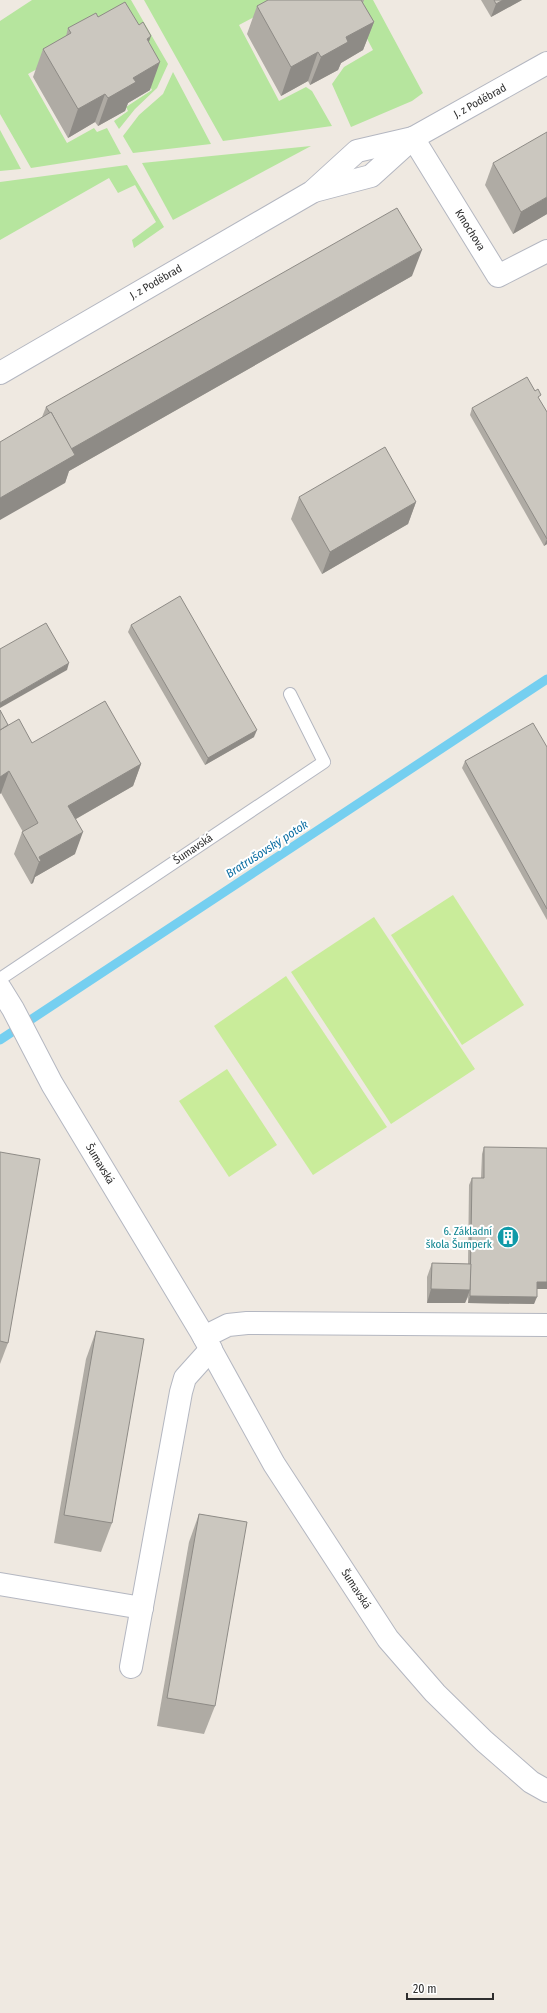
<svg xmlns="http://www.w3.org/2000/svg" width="547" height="2013" font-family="'Fira Sans Condensed',sans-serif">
<rect width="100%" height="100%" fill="#efe9e1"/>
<g fill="#b6e59e">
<path d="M32 0H131L168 64 157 88 135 109 119 129 114 121 128 111 126 107 152 90 141 69 55 59 28 74 67 143 94 128 97 132 107 128 121 154 31 168 0 114V21Z"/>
<path d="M144 0H286L239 25 279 101 306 87 312 91 332 126 223 141Z"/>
<path d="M347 0H373L423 93 412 101 351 127 332 84 344 67 373 50Z"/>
<path d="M173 72 211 144 133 153 123 136 139 115 163 94Z"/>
<path d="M0 130 21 169 0 171Z"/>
<path d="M311 146 173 220 142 163Z"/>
<path d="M127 165 164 227 134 248 132 240 156 222 135 185 118 193 109 178 0 240V182Z"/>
</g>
<g fill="#c9ec9a">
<path d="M453 895 524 1005 462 1045 391 935Z"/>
<path d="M374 917 475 1069 391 1124 291 972Z"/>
<path d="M286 976 387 1127 313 1175 214 1026Z"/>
<path d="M227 1069 277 1145 229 1177 179 1101Z"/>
</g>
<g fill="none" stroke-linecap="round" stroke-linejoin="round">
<path stroke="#75cff0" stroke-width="9" d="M0 1040 547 679"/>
<g stroke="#b4b7c1" stroke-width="14">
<path id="service" d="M0 979 324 762 290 694"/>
</g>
<g stroke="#b4b7c1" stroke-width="24">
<g id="minor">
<path d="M413 138 498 276 547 251"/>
<path d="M314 191 371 176 413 138 547 63"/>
<path d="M0 373 312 192 357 151 413 138"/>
<path d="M0 988 13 1009 52 1084 200 1330 274 1464 388 1639 435 1693 484 1741 531 1782 547 1791"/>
<path d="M204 1337 228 1325 247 1323 547 1325"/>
<path d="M0 1584 142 1608"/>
<path d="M131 1667 181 1392 185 1378 211 1349"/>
</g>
</g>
<use href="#service" stroke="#fff" stroke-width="12"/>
<use href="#minor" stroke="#fff" stroke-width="22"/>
</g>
<g fill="#afaba4">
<path d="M268 0H364L363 3 374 22 363 50 341 63 338 70 310 85 308 81 281 96 247 34 257 6Z"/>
<path d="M481 0H522L491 17Z"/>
<path d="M98 17 149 42 150 90 128 103 125 111 98 126 95 122 68 138 33 77 43 49 66 36 68 28Z"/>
<path d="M493 163 547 214 513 234 485 185Z"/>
<path d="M412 276 69 471 65 483 42 417 46 407Z"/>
<path d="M539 399 547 412V544L544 546 470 415 472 408Z"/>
<path d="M299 497 416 502 408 524 322 574 291 519Z"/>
<path d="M131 625 254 737 205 765 128 632Z"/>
<path d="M0 710 8 725 32 743 141 764 133 786 76 819 75 854 35 877 33 883 31 884 14 854 22 832H23L1 793 0 794Z"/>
<path d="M547 747V920L462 768 465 761Z"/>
<path d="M484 1147 537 1289 534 1304 468 1303V1297L465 1303H427V1277L432 1263 468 1264 469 1185 472 1178H481L482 1154Z"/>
<path d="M0 1152 8 1343 0 1364Z"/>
<path d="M96 1331 112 1523 101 1552 54 1543 86 1359Z"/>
<path d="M199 1514 215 1706 204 1734 157 1726 189 1542Z"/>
</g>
<g fill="#8e8b86">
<path d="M503 0H522L491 17 496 4Z"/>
<path d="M374 22 363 50 341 63 338 70 310 85 321 57 346 37Z"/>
<path d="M151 36 141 65 147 39Z"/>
<path d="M318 52 308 81 281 96 291 67Z"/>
<path d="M160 62 150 90 128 103 125 111 98 126 108 98 133 78Z"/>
<path d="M105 94 95 122 68 138 78 109Z"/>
<path d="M547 197V214L513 234 521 212Z"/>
<path d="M422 250 412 276 69 471 65 483 0 520V498L71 449Z"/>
<path d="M416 502 408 524 322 574 330 552Z"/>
<path d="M547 539V544L544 546Z"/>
<path d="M69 663 67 670 0 708V703Z"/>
<path d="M257 730 254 737 205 765 208 758Z"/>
<path d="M141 764 133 786 60 828 68 806Z"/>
<path d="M9 771 1 793 0 794V777Z"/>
<path d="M83 832 75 854 35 877 33 883 31 884 39 862V857Z"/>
<path d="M537 1282H547V1289H534Z"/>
<path d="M431 1289 470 1290 465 1303H427Z"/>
<path d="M470 1296 537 1297 534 1304 468 1303Z"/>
</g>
<g fill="#cbc7bf" stroke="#8e8b86">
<path d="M268 0H361L374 22 346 37 348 42 321 57 318 52 291 67 257 6Z"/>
<path d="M494 0H503L496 4Z"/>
<path d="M125 2 139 25 143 22 151 36 147 39 160 62 133 78 136 82 108 98 105 94 78 109 43 49 71 33 68 28 96 13 98 17Z"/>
<path d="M547 132V197L521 212 493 163Z"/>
<path d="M397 208 422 250 71 449 51 412 50 413 46 407Z"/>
<path d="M527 377 535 391 538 389 541 395 538 397 547 412V539L472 408Z"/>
<path d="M51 412 75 455 0 498V442Z"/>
<path d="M385 447 416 502 330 552 299 497Z"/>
<path d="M180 596 257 730 208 758 131 625Z"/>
<path d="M46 623 69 663 0 703V649Z"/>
<path d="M105 701 141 764 68 806 83 832 39 857 41 861 39 862 22 832 38 823 9 771 0 777V730L19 719 32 743Z"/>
<path d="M0 710 8 725 0 730Z"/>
<path d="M533 723 547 747V909L465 761Z"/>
<path d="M484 1147 547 1148V1282H537V1297L470 1296 472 1178H484Z"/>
<path d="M0 1152 40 1159 8 1343 0 1341Z"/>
<path d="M432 1263 471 1264 470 1290 431 1289Z"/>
<path d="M96 1331 144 1339 112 1523 64 1515Z"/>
<path d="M199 1514 247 1522 215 1706 167 1698Z"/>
</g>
<defs>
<g id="building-disc" transform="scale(1.15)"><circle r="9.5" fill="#0f9aa8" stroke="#fff"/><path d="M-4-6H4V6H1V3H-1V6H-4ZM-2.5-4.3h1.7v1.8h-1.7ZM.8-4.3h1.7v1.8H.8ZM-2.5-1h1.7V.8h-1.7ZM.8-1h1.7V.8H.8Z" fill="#fff"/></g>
</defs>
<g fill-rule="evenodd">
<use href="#building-disc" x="508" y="1237"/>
</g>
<g text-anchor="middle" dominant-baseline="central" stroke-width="4" stroke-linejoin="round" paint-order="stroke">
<g font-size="11" fill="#2e2e2e" stroke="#fff">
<text transform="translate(480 101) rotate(-29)">J. z Poděbrad</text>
<text transform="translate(470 230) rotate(58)">Kmochova</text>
<text transform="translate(156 282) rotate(-30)">J. z Poděbrad</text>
<text transform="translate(193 849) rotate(-34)">Šumavská</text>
<text transform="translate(100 1164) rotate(59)">Šumavská</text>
<text transform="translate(356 1589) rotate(57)">Šumavská</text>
</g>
<g font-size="11" fill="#0d838f" stroke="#fff" text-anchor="end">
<text x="492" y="1231">6. Základní<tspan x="492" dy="13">škola Šumperk</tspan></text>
</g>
<g font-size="12" font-style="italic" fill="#0d6fa3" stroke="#fff">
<text transform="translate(267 849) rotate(-33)">Bratrušovský potok</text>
</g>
</g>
<path d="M407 1993v6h86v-6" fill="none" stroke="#2e2e2e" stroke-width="2"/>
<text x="413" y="1993" font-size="12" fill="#2e2e2e" stroke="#ffffff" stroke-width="3" paint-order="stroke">20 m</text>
</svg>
